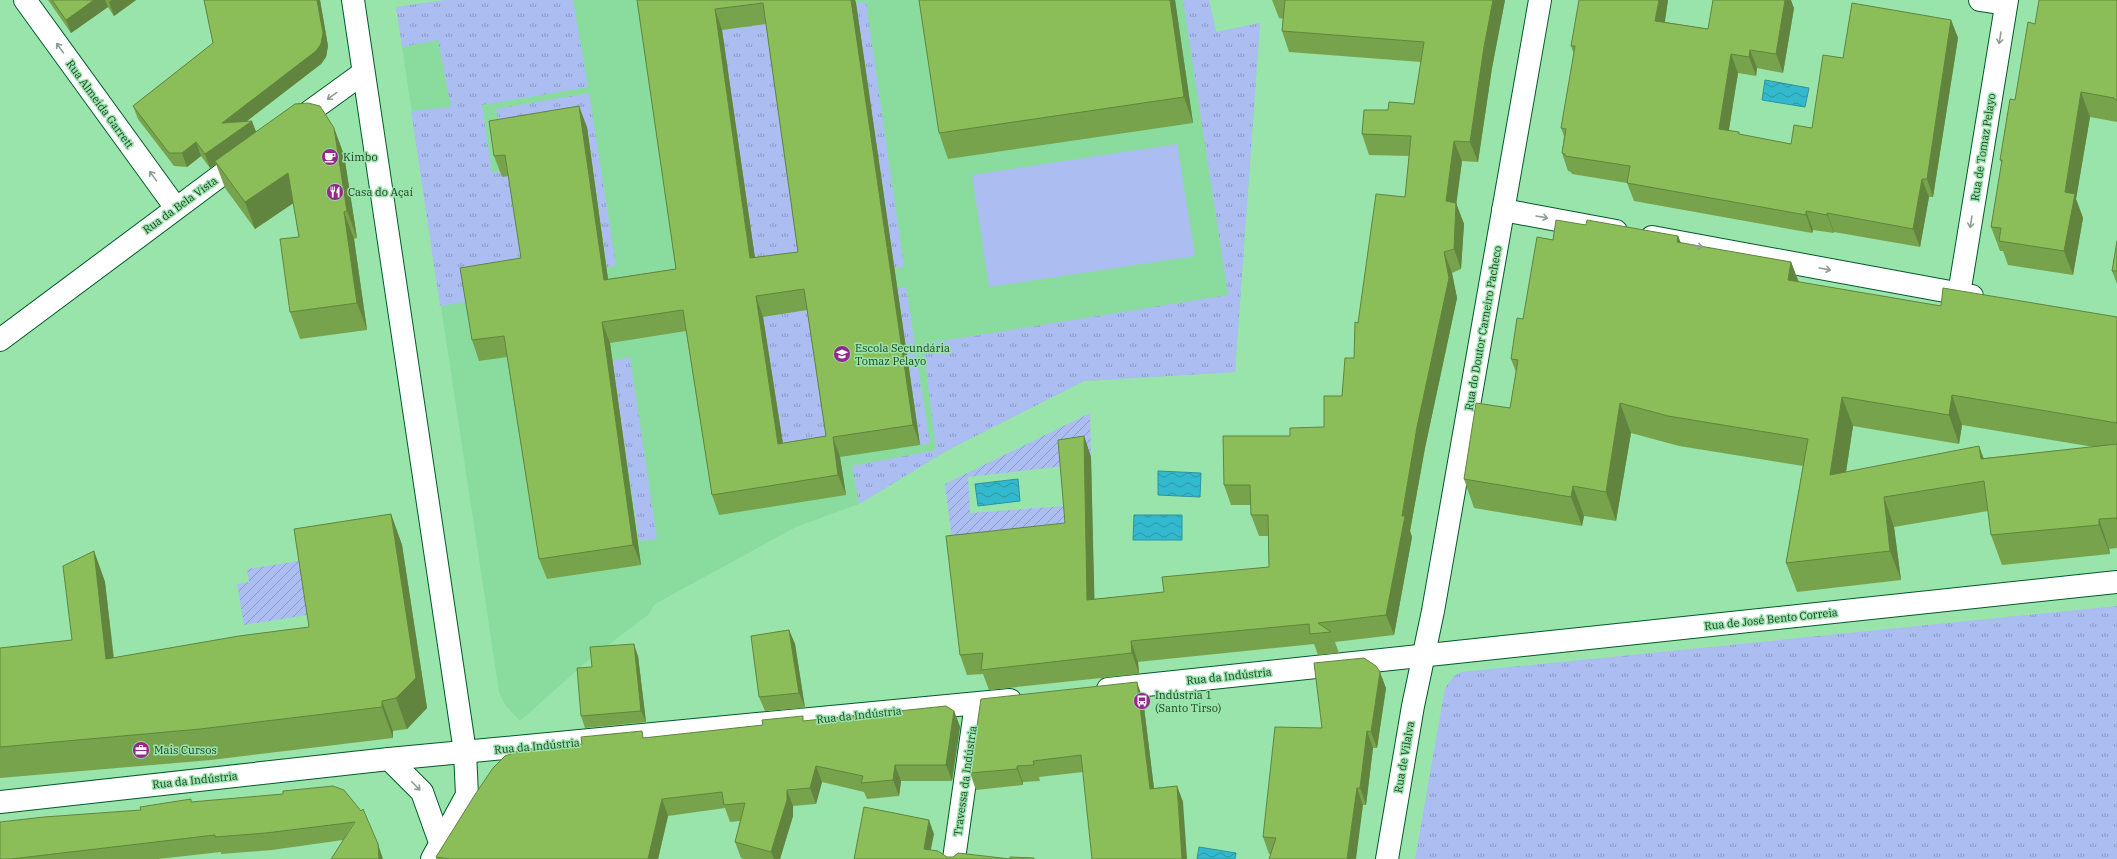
<svg xmlns="http://www.w3.org/2000/svg" width="2117" height="859" font-family="'IBM Plex Serif',serif">
<defs>
<pattern id="grass-tufts" width="24" height="20" patternUnits="userSpaceOnUse"><rect width="24" height="20" fill="#acbdf2"/><path d="M3 7l-1-3M5 7V3M7 7l1-3M15 17l-1-3M17 17v-4M19 17l1-3" fill="none" stroke="#8b9bc4"/></pattern>
<pattern id="garden-furrows" width="10" height="10" patternUnits="userSpaceOnUse"><rect width="10" height="10" fill="#acbdf2"/><path d="M-1 1l2-2M0 10L10 0M9 11l2-2" fill="none" stroke="#8b9bc4"/></pattern>
<pattern id="water-waves" width="16" height="10" patternUnits="userSpaceOnUse"><rect width="16" height="10" fill="#33b9ce"/><path d="M0 5q4-4 8 0t8 0" fill="none" stroke="#2b98a7"/></pattern>
</defs>
<rect width="100%" height="100%" fill="#99e4ab"/>
<path fill="#89dc9e" d="M446 0H1209L1216 32 1260 23 1235 372 1084 381 948 450 859 504 796 527 655 604 648 615 592 657 520 721 505 705 499 692 396 7Z"/>
<g fill="url(#grass-tufts)">
<path d="M446 0H573L588 87 482 105 492 173 501 171 513 175 529 279 470 301 440 306 411 111 451 107 438 40 402 47 396 7Z"/>
<path d="M1183 0H1209L1216 32 1260 23 1235 372 1084 381 948 450 859 504 852 466 936 450 923 344 1228 295Z"/>
<path d="M866 2 904 267 878 270 856 3Z"/>
<path d="M771 23 805 272 758 279 722 30Z"/>
<path d="M589 93 616 266 607 267 587 127 500 129 496 109Z"/>
<path d="M906 287 930 444 920 445 899 297 881 291Z"/>
<path d="M811 309 834 457 786 464 763 317Z"/>
<path d="M630 357 657 539 639 541 612 361Z"/>
<path d="M2117 606V859H1415L1445 688 1455 675 1461 672Z"/>
</g>
<path fill="#acbdf2" d="M1177 144 1195 256 989 287 972 175Z"/>
<g fill="url(#garden-furrows)">
<path d="M1090 413 1091 457 1066 466 968 477 970 513 1063 506 1068 544 954 556 945 484Z"/>
<path d="M305 560 313 614 244 625 237 584 249 582 247 569Z"/>
</g>
<g fill="url(#water-waves)" stroke="#2c949c">
<path d="M1765 80 1809 88 1805 107 1762 100Z"/>
<path d="M1158 471 1201 473 1200 497 1158 495Z"/>
<path d="M1018 479 1020 501 978 506 975 484Z"/>
<path d="M1134 515H1182V540H1133Z"/>
<path d="M1199 847 1236 853 1235 859H1197Z"/>
</g>
<g fill="none" stroke-linecap="round" stroke-linejoin="round">
<g stroke="#015a29" stroke-width="24">
<g id="minor">
<path d="M25 0 176 208"/>
<path d="M353 0 465 752 467 795 432 859"/>
<path d="M1980 0 2006 4"/>
<path d="M294 123 363 73"/>
<path d="M1503 210 1616 231"/>
<path d="M1652 237 1972 296"/>
<path d="M1959 294 2007 0"/>
<path d="M0 340 244 158"/>
<path d="M1108 689 2117 582"/>
<path d="M389 759 422 792 441 845"/>
<path d="M0 802 389 759 1010 700"/>
<path d="M954 859 976 704"/>
<path d="M1387 859 1413 706 1433 611 1540 0"/>
</g>
</g>
<use href="#minor" stroke="#fff" stroke-width="22"/>
</g>
<g fill="#78a34d" fill-rule="evenodd">
<path d="M48 0H136L114 16 108 7 71 33Z"/>
<path d="M204 0H320L328 46 326 57 321 64 247 121 256 132 334 128 344 155 357 238 354 239 367 330 300 339 290 312 299 237 293 203 255 229 225 188 216 164 210 168 201 156 187 167 174 166 138 119 133 106 213 43Z"/>
<path d="M637 0H855L856 3 920 445 840 457 846 495 719 515 712 495 686 331 610 343 641 565 547 579 539 559 507 357 479 361 472 340 521 258 509 176 502 177 494 156 587 127 608 279 676 269ZM766 24 798 252 755 258 722 30ZM807 310 826 436 783 443 763 317Z"/>
<path d="M1175 0 1193 123 948 159 939 133Z"/>
<path d="M1272 0H1505L1492 68 1478 162 1462 161 1456 203 1464 224 1461 269 1452 273 1457 298 1425 448 1410 531 1412 537 1394 635 1335 642 1339 653 1318 655 1314 644 1147 661 1138 662 1139 674 989 690 983 674 967 675 960 655 1065 523 1084 436 1091 457 1094 599 1164 592 1269 567 1268 536H1259L1251 515V505H1231L1224 485 1290 436 1324 427 1342 396 1354 358 1358 323 1405 197 1409 156 1369 155 1362 134 1388 110 1414 104 1421 62 1289 52 1282 31 1283 19 1279 18Z"/>
<path d="M1668 0 1665 22 1708 29 1794 8 1783 73 1757 68 1756 76 1738 73 1729 130 1740 135 1791 144 1812 128 1843 58 1951 20 1958 38 1933 197H1929L1920 247 1834 232V233L1813 230 1812 233 1634 201 1627 183 1572 174 1571 172 1568 171 1562 153 1564 136 1561 128 1574 54 1571 46Z"/>
<path d="M2117 0V122L2090 117 2076 199 2083 218 2073 275 2008 265 2003 251H2000L1991 227 2002 164 2000 160 2015 100 2035 24Z"/>
<path d="M1586 225 1678 236 1681 243 1791 262 1799 282 1941 306 2117 317V548L2109 549 2110 554 2002 565 1991 535 1988 511 1894 527 1901 580 1797 592 1786 563 1803 466 1679 446 1631 433 1616 521 1584 516 1582 526 1474 508 1464 479 1510 408 1516 372 1511 359 1523 319 1553 240ZM1962 425 2094 447 1984 458 1846 472 1853 426 1959 444Z"/>
<path d="M2117 241V284L2112 271Z"/>
<path d="M391 514 402 545 427 708 407 729 393 731V738L211 760 0 778V648L72 640 94 551 105 582 114 658 309 627Z"/>
<path d="M789 630 795 644 805 708 765 711 759 697Z"/>
<path d="M638 656 646 722 585 728 581 716 592 667Z"/>
<path d="M1386 688 1377 748H1373L1366 805H1363L1271 854H1269L1263 837 1322 728Z"/>
<path d="M1143 699 1154 788 1177 786 1183 802 1083 772 1039 777 1040 781 1023 782V785L976 790 970 773Z"/>
<path d="M954 711 960 727 952 781H901L899 796 867 799 864 792 822 782 816 804 793 806V816L780 859H744L741 858 735 842 740 821 730 822 725 808 668 816 658 859H436V857L645 738 804 721Z"/>
<path d="M192 802 361 811 343 840 272 850 221 854V852L158 859H0Z"/>
</g>
<g fill="#61853e">
<path d="M94 0H105L108 7 71 33 66 20Z"/>
<path d="M112 0H136L114 16 109 2Z"/>
<path d="M317 0H320L328 46 326 57 321 64 226 137 222 123Z"/>
<path d="M851 0H855L856 3 920 445 913 425Z"/>
<path d="M1170 0H1175L1193 123 1184 97Z"/>
<path d="M1493 0H1505L1492 68 1478 162 1470 142 1484 47Z"/>
<path d="M1659 0H1668L1662 39 1655 21Z"/>
<path d="M1785 0H1791L1794 8 1783 73 1776 54Z"/>
<path d="M715 9 722 30 758 279 750 258Z"/>
<path d="M1951 20 1958 38 1933 197 1927 179Z"/>
<path d="M1750 50 1757 68 1756 76 1749 57Z"/>
<path d="M1731 54 1738 73 1726 147 1719 129Z"/>
<path d="M2081 92 2090 117 2076 199 2083 218 2073 275 2064 251 2065 192Z"/>
<path d="M579 106 587 127 611 301 604 280Z"/>
<path d="M252 121 257 134 215 161 216 164 210 168 205 154Z"/>
<path d="M334 128 344 155 357 238 347 211Z"/>
<path d="M1454 141 1462 161 1454 222 1446 201Z"/>
<path d="M196 142 201 156 187 167 182 153Z"/>
<path d="M288 173 298 200 255 229 245 202Z"/>
<path d="M1922 179 1929 197 1920 247 1913 229Z"/>
<path d="M1456 203 1464 224 1461 269 1454 249Z"/>
<path d="M1806 211 1813 230 1812 233 1806 215Z"/>
<path d="M344 212 354 239 367 330 357 303Z"/>
<path d="M1827 213 1834 232V233L1827 215Z"/>
<path d="M1678 236 1689 265 1677 242Z"/>
<path d="M1444 252 1452 273 1457 298 1425 448 1410 531 1412 537 1394 635 1386 615Z"/>
<path d="M1791 262 1802 292 1788 280Z"/>
<path d="M756 296 763 317 786 464 778 444Z"/>
<path d="M602 322 610 343 641 565 633 545Z"/>
<path d="M1952 395 1962 425 1959 444 1949 415Z"/>
<path d="M1842 397 1853 426 1841 504 1830 475Z"/>
<path d="M1620 403 1631 433 1616 521 1606 492Z"/>
<path d="M1084 436 1091 457 1095 621 1087 600Z"/>
<path d="M833 437 840 457 846 495 838 475Z"/>
<path d="M1979 446 1990 475 1981 459Z"/>
<path d="M1573 486 1584 516 1582 526 1571 497Z"/>
<path d="M1884 497 1894 527 1901 580 1890 551Z"/>
<path d="M391 514 402 545 427 708 407 729 396 698Z"/>
<path d="M2099 519 2109 549 2110 554 2099 525Z"/>
<path d="M94 551 105 582 117 690 106 659Z"/>
<path d="M789 630 795 644 805 708 799 693Z"/>
<path d="M1131 641 1138 662 1139 674 1132 653Z"/>
<path d="M634 644 638 656 646 722 641 711Z"/>
<path d="M1380 672 1386 688 1377 748 1371 732Z"/>
<path d="M1137 682 1143 699 1156 805 1150 789Z"/>
<path d="M382 701 393 731V738L382 707Z"/>
<path d="M954 711 960 727 952 781 946 765Z"/>
<path d="M1367 731 1373 748 1366 805 1360 788Z"/>
<path d="M895 765 901 781 899 796 893 780Z"/>
<path d="M816 766 822 782 816 804 810 788Z"/>
<path d="M1017 766 1023 782V785L1017 769Z"/>
<path d="M1177 786 1183 802 1187 859H1182Z"/>
<path d="M1357 788 1363 805 1356 859H1347Z"/>
<path d="M787 790 793 806V816L780 859H774L771 852Z"/>
<path d="M662 799 668 816 658 859H648Z"/>
<path d="M929 820 934 834 929 859 924 849Z"/>
<path d="M378 844 383 859H378Z"/>
</g>
<g fill="#8bbe59" stroke="#61853e" fill-rule="evenodd">
<path d="M52 0H94L66 20Z"/>
<path d="M204 0H317L323 33 321 44 316 51 222 123 252 121 205 154 196 142 182 153H169L133 106 213 43Z"/>
<path d="M637 0H851L913 425 833 437 838 475 712 495 683 310 602 322 633 545 539 559 504 336 472 340 460 268 521 258 505 155 494 156 489 121 579 106 604 280 676 269ZM763 3 798 252 750 258 715 9ZM804 289 826 436 778 444 756 296Z"/>
<path d="M919 0H1170L1184 97 939 133Z"/>
<path d="M1285 0H1493L1484 47 1470 142 1454 141 1446 201 1456 203 1454 249 1444 252 1449 278 1417 427 1402 516H1405L1386 615 1318 623 1331 632 1310 634 1309 624 1140 640 1131 641 1132 653 981 670 983 653 960 655 946 536 1065 523 1058 440 1084 436 1087 600 1164 592 1162 577 1269 567 1268 515H1251L1250 485H1224L1223 436H1290V428L1324 427V396H1342L1345 358H1354L1355 322 1358 323 1376 194 1405 197 1411 136 1362 134 1364 110H1388L1389 102 1414 104 1424 42 1282 31Z"/>
<path d="M1579 0H1659L1655 21 1708 29 1713 0H1785L1776 54 1750 50 1749 57 1731 54 1719 129 1739 132V134L1791 144 1794 125 1812 128 1823 55 1843 58 1852 3 1951 20 1927 179H1922L1913 229 1827 213V215L1806 211V215L1627 183 1630 166 1565 156V154L1562 153 1566 129 1561 128 1575 46H1571Z"/>
<path d="M2039 0H2117V101L2114 98 2081 92 2065 192 2075 194 2064 251 1999 241 2001 228 1991 227 2002 160H2000L2010 99 2015 100 2028 22 2035 24Z"/>
<path d="M308 103 320 106 334 128 347 211 344 212 357 303 290 312 280 239 299 237 288 173 245 202 215 161 295 104Z"/>
<path d="M1556 220 1586 225 1587 220 1678 236 1677 242 1791 262 1788 280 1941 306 1943 288 2117 317V423L1952 395 1949 415 1842 397 1830 475 1979 446 1981 459 2117 444V518L2099 519V525L1991 535 1984 481 1884 497 1890 551 1786 563 1808 439 1668 416 1620 403 1606 492 1573 486 1571 497 1464 479 1476 403 1510 408 1518 360 1511 359 1517 318 1523 319 1537 237 1553 240Z"/>
<path d="M2117 241V271H2112Z"/>
<path d="M391 514 416 678 396 698 382 701V707L200 729 0 747V648L72 640 63 566 94 551 106 659 239 636 309 627 294 529Z"/>
<path d="M789 630 799 693 759 697 751 636Z"/>
<path d="M634 644 641 711 581 716 577 668 592 667 590 647Z"/>
<path d="M1364 658 1376 666 1380 672 1371 732 1367 731 1360 788H1357L1347 859H1269L1276 838 1263 837 1275 727 1322 728 1314 663Z"/>
<path d="M1137 682 1150 789 1177 786 1182 859H1092L1081 755 1033 761 1034 765 1017 766V769L970 773 981 699Z"/>
<path d="M946 706 954 711 946 765H895L893 780 861 783 863 776 816 766 810 788 787 790V800L771 852 735 842 745 803 724 805 722 792 662 799 648 859H450L436 857 476 793 493 768 505 756 521 750 582 744 581 737 642 731 643 738 763 725 762 720 803 716V721Z"/>
<path d="M333 786 344 790 361 811 363 809 378 844 379 858 378 859H331L355 822 266 833 215 837V835L11 859H0V822L44 817 141 810 140 807 191 799V802L283 794V791Z"/>
<path d="M864 807 929 820 924 849 938 851 947 857H953L958 853 1010 859V857L1034 858V859H854Z"/>
</g>
<defs><path id="oneway-shaft" d="M-6 0H5M1.5-3L5.5 0L1.5 3" fill="none" stroke-width="1.6" stroke-linecap="round" stroke-linejoin="round"/></defs>
<g stroke="#8e9e92">
<use href="#oneway-shaft" transform="translate(2000 38) rotate(99)"/>
<use href="#oneway-shaft" transform="translate(60 48) rotate(-126)"/>
<use href="#oneway-shaft" transform="translate(332 96) rotate(144)"/>
<use href="#oneway-shaft" transform="translate(153 176) rotate(-126)"/>
<use href="#oneway-shaft" transform="translate(1542 217) rotate(10)"/>
<use href="#oneway-shaft" transform="translate(1971 222) rotate(99)"/>
<use href="#oneway-shaft" transform="translate(1697 246) rotate(10)"/>
<use href="#oneway-shaft" transform="translate(1825 269) rotate(10)"/>
<use href="#oneway-shaft" transform="translate(416 786) rotate(46)"/>
</g>
<defs>
<g id="cafe-disc" transform="scale(0.9)"><circle r="9.5" fill="#94298c" stroke="#99e4ab"/><path d="M-5.5-4.5H6V0H3Q3 3.5 0 3.5H-2.5Q-5.5 3.5-5.5 0ZM3-3.2v2h1.7v-2ZM-6 4.5H4V6H-6Z" fill="#fff"/></g>
<g id="restaurant-disc" transform="scale(0.9)"><circle r="9.5" fill="#94298c" stroke="#99e4ab"/><path d="M-5-6h1v4h1v-4h1v4h1v-4h1v5L-1.5 .5V6h-2V.5L-5-1ZM5-6V6H3V1.5H1.5Q1.5-4 5-6Z" fill="#fff"/></g>
<g id="school-disc" transform="scale(0.9)"><circle r="9.5" fill="#94298c" stroke="#99e4ab"/><path d="M0-5L7-2L0 1L-7-2ZM-4 1L0 2.5L4 1V4Q0 6-4 4Z" fill="#fff"/></g>
<g id="bus-disc" transform="scale(0.9)"><circle r="9.5" fill="#94298c" stroke="#99e4ab"/><path d="M-5-6H5V4H4V6H2V4H-2V6H-4V4H-5ZM-3.5-4V0h7V-4ZM-3.5 1.2v1.5H-2V1.2ZM2 1.2v1.5H3.5V1.2Z" fill="#fff"/></g>
<g id="office-disc" transform="scale(0.9)"><circle r="9.5" fill="#94298c" stroke="#99e4ab"/><path d="M-6-3h4V-5.5h4V-3h4V5H-6ZM-1-4.5V-3h2v-1.5ZM-6 0V1H6V0Z" fill="#fff"/></g>
</defs>
<g fill-rule="evenodd">
<use href="#cafe-disc" x="330" y="157"/>
<use href="#restaurant-disc" x="335" y="192"/>
<use href="#school-disc" x="842" y="354"/>
<use href="#bus-disc" x="1142" y="701"/>
<use href="#office-disc" x="141" y="750"/>
</g>
<g text-anchor="middle" dominant-baseline="central" stroke-width="3" stroke-linejoin="round" paint-order="stroke">
<g font-size="11" fill="#1d3c26" stroke="#99e4ab">
<text transform="translate(100 104) rotate(54)">Rua Almeida Garrett</text>
<text transform="translate(1983 147) rotate(-81)">Rua de Tomaz Pelayo</text>
<text transform="translate(180 205) rotate(-36)">Rua da Bela Vista</text>
<text transform="translate(1483 328) rotate(-80)">Rua do Doutor Carneiro Pacheco</text>
<text transform="translate(1771 619) rotate(-6)">Rua de José Bento Correia</text>
<text transform="translate(1229 676) rotate(-6)">Rua da Indústria</text>
<text transform="translate(859 715) rotate(-6)">Rua da Indústria</text>
<text transform="translate(537 746) rotate(-5)">Rua da Indústria</text>
<text transform="translate(1404 757) rotate(-80)">Rua de Vilalva</text>
<text transform="translate(195 780) rotate(-6)">Rua da Indústria</text>
<text transform="translate(965 781) rotate(-82)">Travessa da Indústria</text>
</g>
<g font-size="11" fill="#1d3c26" stroke="#99e4ab" text-anchor="start">
<text x="343" y="157">Kimbo</text>
<text x="348" y="192">Casa do Açaí</text>
<text x="855" y="348">Escola Secundária<tspan x="855" dy="13">Tomaz Pelayo</tspan></text>
<text x="1155" y="695">Indústria 1<tspan x="1155" dy="13">(Santo Tirso)</tspan></text>
<text x="154" y="750">Mais Cursos</text>
</g>
</g>
</svg>
